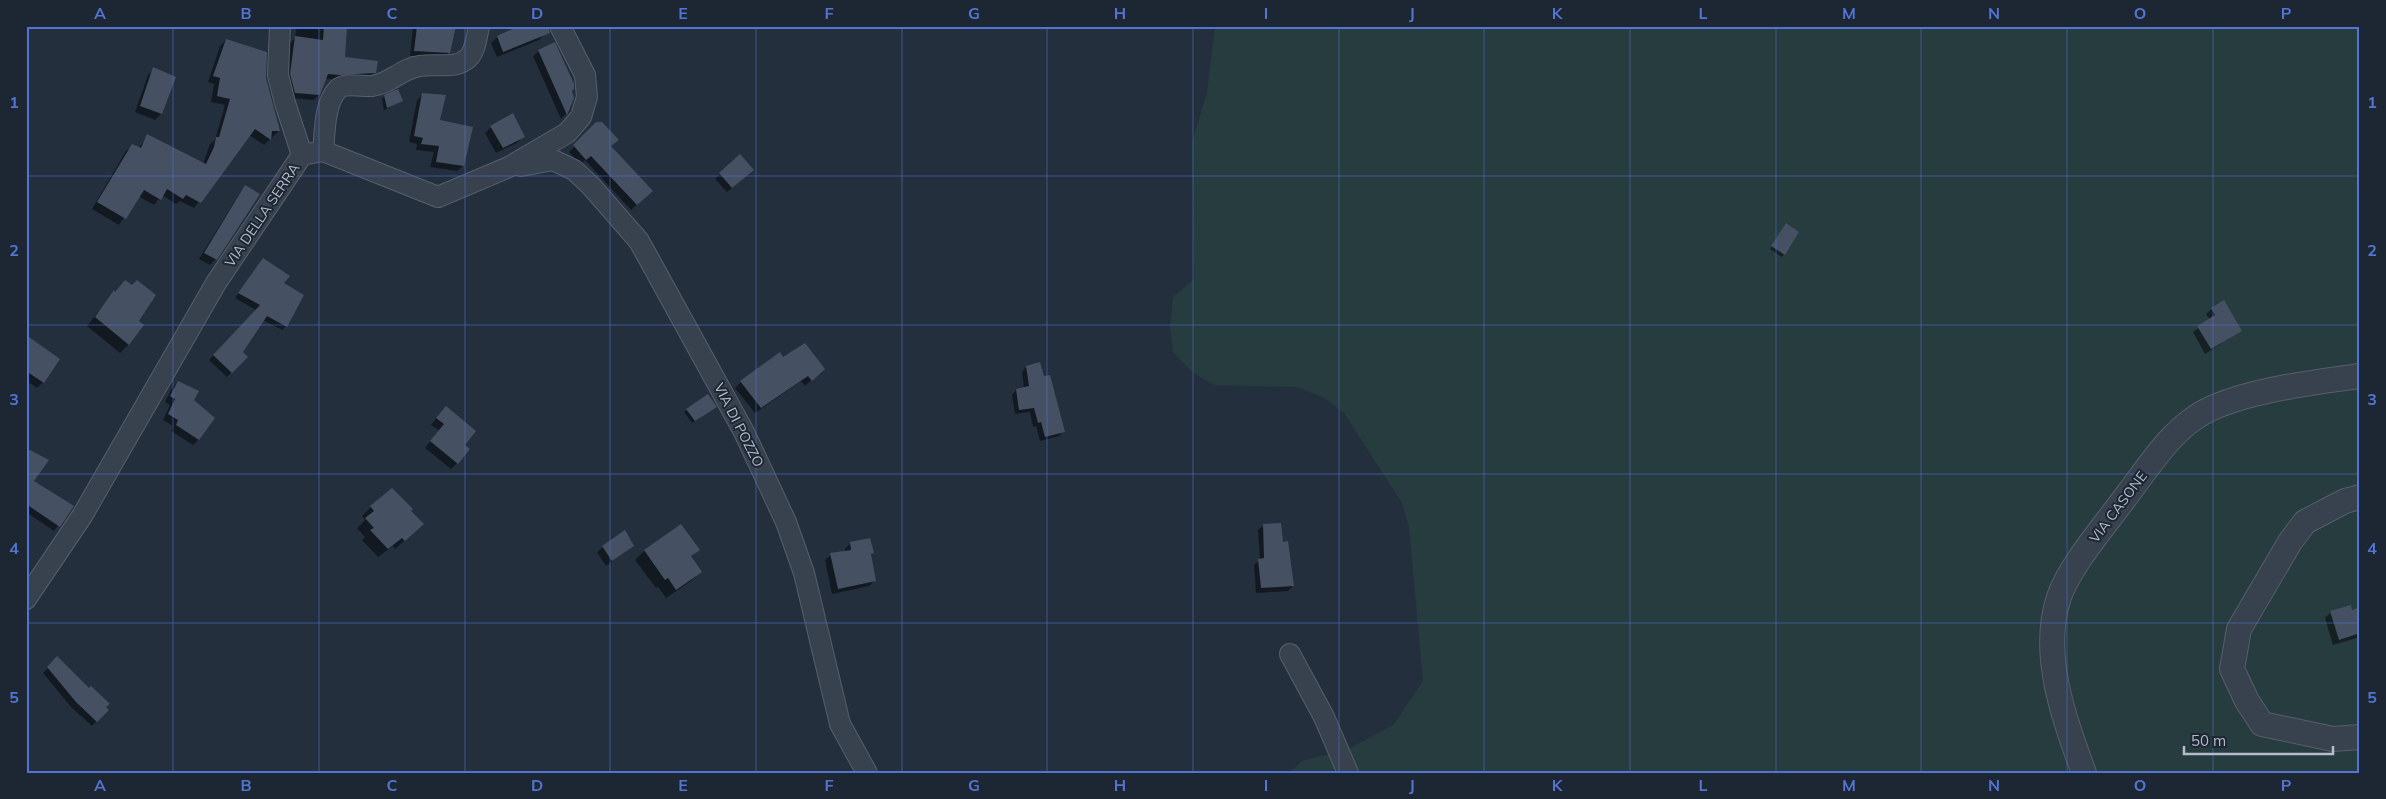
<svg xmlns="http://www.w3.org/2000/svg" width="2386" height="799" font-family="Mulish,sans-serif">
<rect width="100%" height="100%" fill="#242f3e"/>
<path fill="#263c3f" d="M1215 26H2360V773H1289L1302 761 1349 749 1394 724 1423 681 1409 527 1402 503 1344 413 1323 397 1297 387 1214 385 1192 372 1173 352 1170 326 1173 297 1194 279 1192 142 1207 92Z"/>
<g fill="#0007">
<path d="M297 26H346L344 58 374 73 368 78 324 79 319 95 313 100 290 98 285 80 290 43 295 38Z"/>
<path d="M413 26H455L449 52 444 58 410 56Z"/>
<path d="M544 34 539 40 497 57 491 43 497 37Z"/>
<path d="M226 40 265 78 279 131 264 145 249 135 194 208 180 201 176 204 162 195 154 205 138 196 119 225 92 209 126 151 133 145 138 149 148 136 203 164 210 144 215 140 225 105 211 102 214 84 208 82 220 46Z"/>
<path d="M539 51 573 98 566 114 561 119 533 56Z"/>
<path d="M154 69 161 114 155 120 135 112 148 75Z"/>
<path d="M423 94 463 166 457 171 430 167 434 152 416 150 417 144 409 142 417 100Z"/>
<path d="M384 96 401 101 384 110 382 99Z"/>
<path d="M596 124 617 140 610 147 651 191 631 210 585 160 580 165 569 152Z"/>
<path d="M491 127 523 137 517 143 496 153 485 133Z"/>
<path d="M740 155 747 175 727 192 715 179Z"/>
<path d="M246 187 216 259 210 265 199 259 240 193Z"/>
<path d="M1784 227V254L1782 257 1770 249Z"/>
<path d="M263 260 283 283 286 326 282 330 263 320 241 352 246 357 227 377 209 360 256 310 235 298Z"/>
<path d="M114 292 150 304 138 321 129 344 120 353 87 326Z"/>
<path d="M2212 309 2240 331 2205 354 2193 332 2210 320 2206 314Z"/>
<path d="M26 339 43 382 37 388 30 383 26 387Z"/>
<path d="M783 359 823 369 805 386 801 381 755 413 735 388 741 382Z"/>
<path d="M1026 367 1043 378 1064 431 1059 436 1040 441 1036 426 1033 427 1030 412 1015 414 1012 395 1016 390 1024 388 1022 372Z"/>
<path d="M178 382 193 400 199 439 193 445 171 431 173 426 163 420 170 405 165 402 172 388Z"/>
<path d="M712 409 692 423 684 412 687 410Z"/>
<path d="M440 413 463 445 457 463 451 469 425 448 439 430 431 425Z"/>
<path d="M26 449 32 481 72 506 54 531 26 512Z"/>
<path d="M371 507 409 511 413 533 395 549 393 546 378 557 362 540 365 537 357 528 365 520 362 516Z"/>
<path d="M681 526 698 550 690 557 700 572 691 581 666 598 658 587 656 588 635 560 644 551Z"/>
<path d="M1263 526 1282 543 1293 586 1288 591 1256 593 1254 565 1260 560 1258 530Z"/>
<path d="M850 544 873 553 870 555 874 581 869 586 832 594 825 560 831 555 845 552V549Z"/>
<path d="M632 546 606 566 597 552 603 547Z"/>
<path d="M2360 609V637L2333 645 2325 618 2331 612Z"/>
<path d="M57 658 107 710 92 726 71 707 43 673Z"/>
</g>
<g fill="#455162">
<path d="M324 26H347L345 57 378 61 376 73 339 75 328 74 320 95 295 93 290 74 295 36 323 40Z"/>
<path d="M417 26H456L450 53 414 51Z"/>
<path d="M519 26H548L550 33 503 52 497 36Z"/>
<path d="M226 39 267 52 266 78 280 131H272L271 140 255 129 201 203 186 195 183 199 167 189 161 200 144 190 126 219 97 202 132 144 141 148 147 134 206 164 214 147 216 137H219L230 99 217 96 220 78 213 76Z"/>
<path d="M555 42 574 84V89L572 91 574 98 567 115 538 50Z"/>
<path d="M153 67 176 77 162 114 140 106Z"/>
<path d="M398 89 403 101 387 108 384 95Z"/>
<path d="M422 93 446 95 440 120 473 127 464 166 436 162 439 146 421 144 423 138 414 136Z"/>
<path d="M513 113 525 137 503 148 490 126Z"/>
<path d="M596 122H602L619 140 611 146 653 191 637 205 591 156 586 160 573 145Z"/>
<path d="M740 154 754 170 732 188 719 173Z"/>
<path d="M245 185 260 194 217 260 204 253Z"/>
<path d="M1786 223 1799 232 1785 255 1771 246Z"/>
<path d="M263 258 290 276 284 283 304 295 287 327 267 316 243 352 248 357 232 373 213 355 260 305 238 293Z"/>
<path d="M125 280 132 285 137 280 156 295 139 321 144 325 129 345 95 317 114 290 115 292Z"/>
<path d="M2224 300 2242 331 2211 349 2197 326 2215 315 2211 308Z"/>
<path d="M26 335 60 359 44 383 26 371Z"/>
<path d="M805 343 825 369 812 381 808 376 761 408 740 381 780 352 783 357Z"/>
<path d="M1040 362 1044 376 1050 375 1065 432 1045 437 1041 422 1038 423 1034 408 1019 410 1016 389 1029 386 1026 366Z"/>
<path d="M178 381 199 391 194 400 215 418 199 440 176 425 178 420 168 414 175 399 170 396Z"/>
<path d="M708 394 717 407 695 421 686 409Z"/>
<path d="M446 406 476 431 465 445 470 449 458 464 430 441 444 424 436 418Z"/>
<path d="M26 448 49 460 34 481 74 506 60 527 26 504Z"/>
<path d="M392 488 413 509 411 511 424 524 405 541 402 538 388 549 370 530 374 528 365 518 374 511 370 506Z"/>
<path d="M1281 523 1283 542 1288 541 1294 586 1261 588 1258 559 1264 558 1263 524Z"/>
<path d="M681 524 700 550 691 556 702 572 676 590 668 578 665 580 644 550Z"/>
<path d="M625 530 634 546 612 561 602 546Z"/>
<path d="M870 538 874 553 871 554 876 581 838 589 830 553 851 550 850 542Z"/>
<path d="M2351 605 2352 610 2360 607V633L2339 640 2330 611Z"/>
<path d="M57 656 89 688 91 686 110 704 106 707 109 710 97 722 76 702 47 667Z"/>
</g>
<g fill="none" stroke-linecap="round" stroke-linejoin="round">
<g stroke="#565f6c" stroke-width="22">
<g id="minor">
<path d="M280 26 278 75 285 103 302 155"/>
<path d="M323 151C325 133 324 103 338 89 346 82 362 87 372 86 390 84 402 68 420 66 436 63 456 70 468 58 475 52 477 36 479 26"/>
<path d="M521 166 553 160 574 170 591 186 639 241 744 432 786 522 804 573 840 724 867 773"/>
<path d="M26 599 82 516 216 283 302 155 323 151 438 197 509 167 567 133 581 117 587 97 585 75 560 26"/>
<path d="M1290 654 1324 717 1348 773"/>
</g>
</g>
<g stroke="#565f6c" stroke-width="26">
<g id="tertiary">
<path d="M2360 497 2345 501 2305 522 2290 542 2239 629 2232 669 2247 701 2262 724 2333 739 2360 737"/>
<path d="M2084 773C2064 718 2040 654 2059 597 2069 567 2105 525 2124 499 2145 472 2167 436 2196 417 2232 392 2315 382 2360 376"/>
</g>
</g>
<use href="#minor" stroke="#38414e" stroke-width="20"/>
<use href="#tertiary" stroke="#38414e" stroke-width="24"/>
</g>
<path fill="none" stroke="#5274d3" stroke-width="1" stroke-opacity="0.55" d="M173 26V773M319 26V773M465 26V773M610 26V773M756 26V773M902 26V773M1047 26V773M1193 26V773M1339 26V773M1484 26V773M1630 26V773M1776 26V773M1921 26V773M2067 26V773M2213 26V773M26 176H2360M26 325H2360M26 474H2360M26 623H2360"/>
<g text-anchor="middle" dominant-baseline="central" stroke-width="4" stroke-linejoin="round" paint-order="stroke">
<g font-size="14" fill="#b4bcc9" stroke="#1d2633">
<text transform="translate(262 215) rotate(-56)">VIA DELLA SERRA</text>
<text transform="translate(739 425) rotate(63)">VIA DI POZZO</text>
<text transform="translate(2118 507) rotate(-53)">VIA CASONE</text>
</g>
</g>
<rect width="2386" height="799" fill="none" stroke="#1d2633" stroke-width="55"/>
<path d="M2184 746v8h149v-8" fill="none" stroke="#b4bcc9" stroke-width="2.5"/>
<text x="2191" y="746" font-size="15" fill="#b4bcc9" stroke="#1d2633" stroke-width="4" paint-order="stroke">50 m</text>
<rect x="28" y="28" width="2330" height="744" fill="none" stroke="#5274d3" stroke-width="2"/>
<g font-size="16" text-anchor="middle" font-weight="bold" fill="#5274d3">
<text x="100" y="19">A</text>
<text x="246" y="19">B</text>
<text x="392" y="19">C</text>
<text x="537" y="19">D</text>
<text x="683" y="19">E</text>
<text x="829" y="19">F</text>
<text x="974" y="19">G</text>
<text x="1120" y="19">H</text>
<text x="1266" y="19">I</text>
<text x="1412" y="19">J</text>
<text x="1557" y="19">K</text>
<text x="1703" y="19">L</text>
<text x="1849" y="19">M</text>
<text x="1994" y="19">N</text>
<text x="2140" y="19">O</text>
<text x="2286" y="19">P</text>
<text x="14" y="108">1</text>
<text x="2372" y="108">1</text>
<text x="14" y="256">2</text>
<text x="2372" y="256">2</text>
<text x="14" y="405">3</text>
<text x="2372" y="405">3</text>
<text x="14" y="554">4</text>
<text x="2372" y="554">4</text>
<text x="14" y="703">5</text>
<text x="2372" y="703">5</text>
<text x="100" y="791">A</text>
<text x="246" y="791">B</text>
<text x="392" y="791">C</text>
<text x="537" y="791">D</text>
<text x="683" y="791">E</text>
<text x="829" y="791">F</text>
<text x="974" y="791">G</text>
<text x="1120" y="791">H</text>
<text x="1266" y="791">I</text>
<text x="1412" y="791">J</text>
<text x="1557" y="791">K</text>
<text x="1703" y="791">L</text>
<text x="1849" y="791">M</text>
<text x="1994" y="791">N</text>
<text x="2140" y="791">O</text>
<text x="2286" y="791">P</text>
</g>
</svg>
